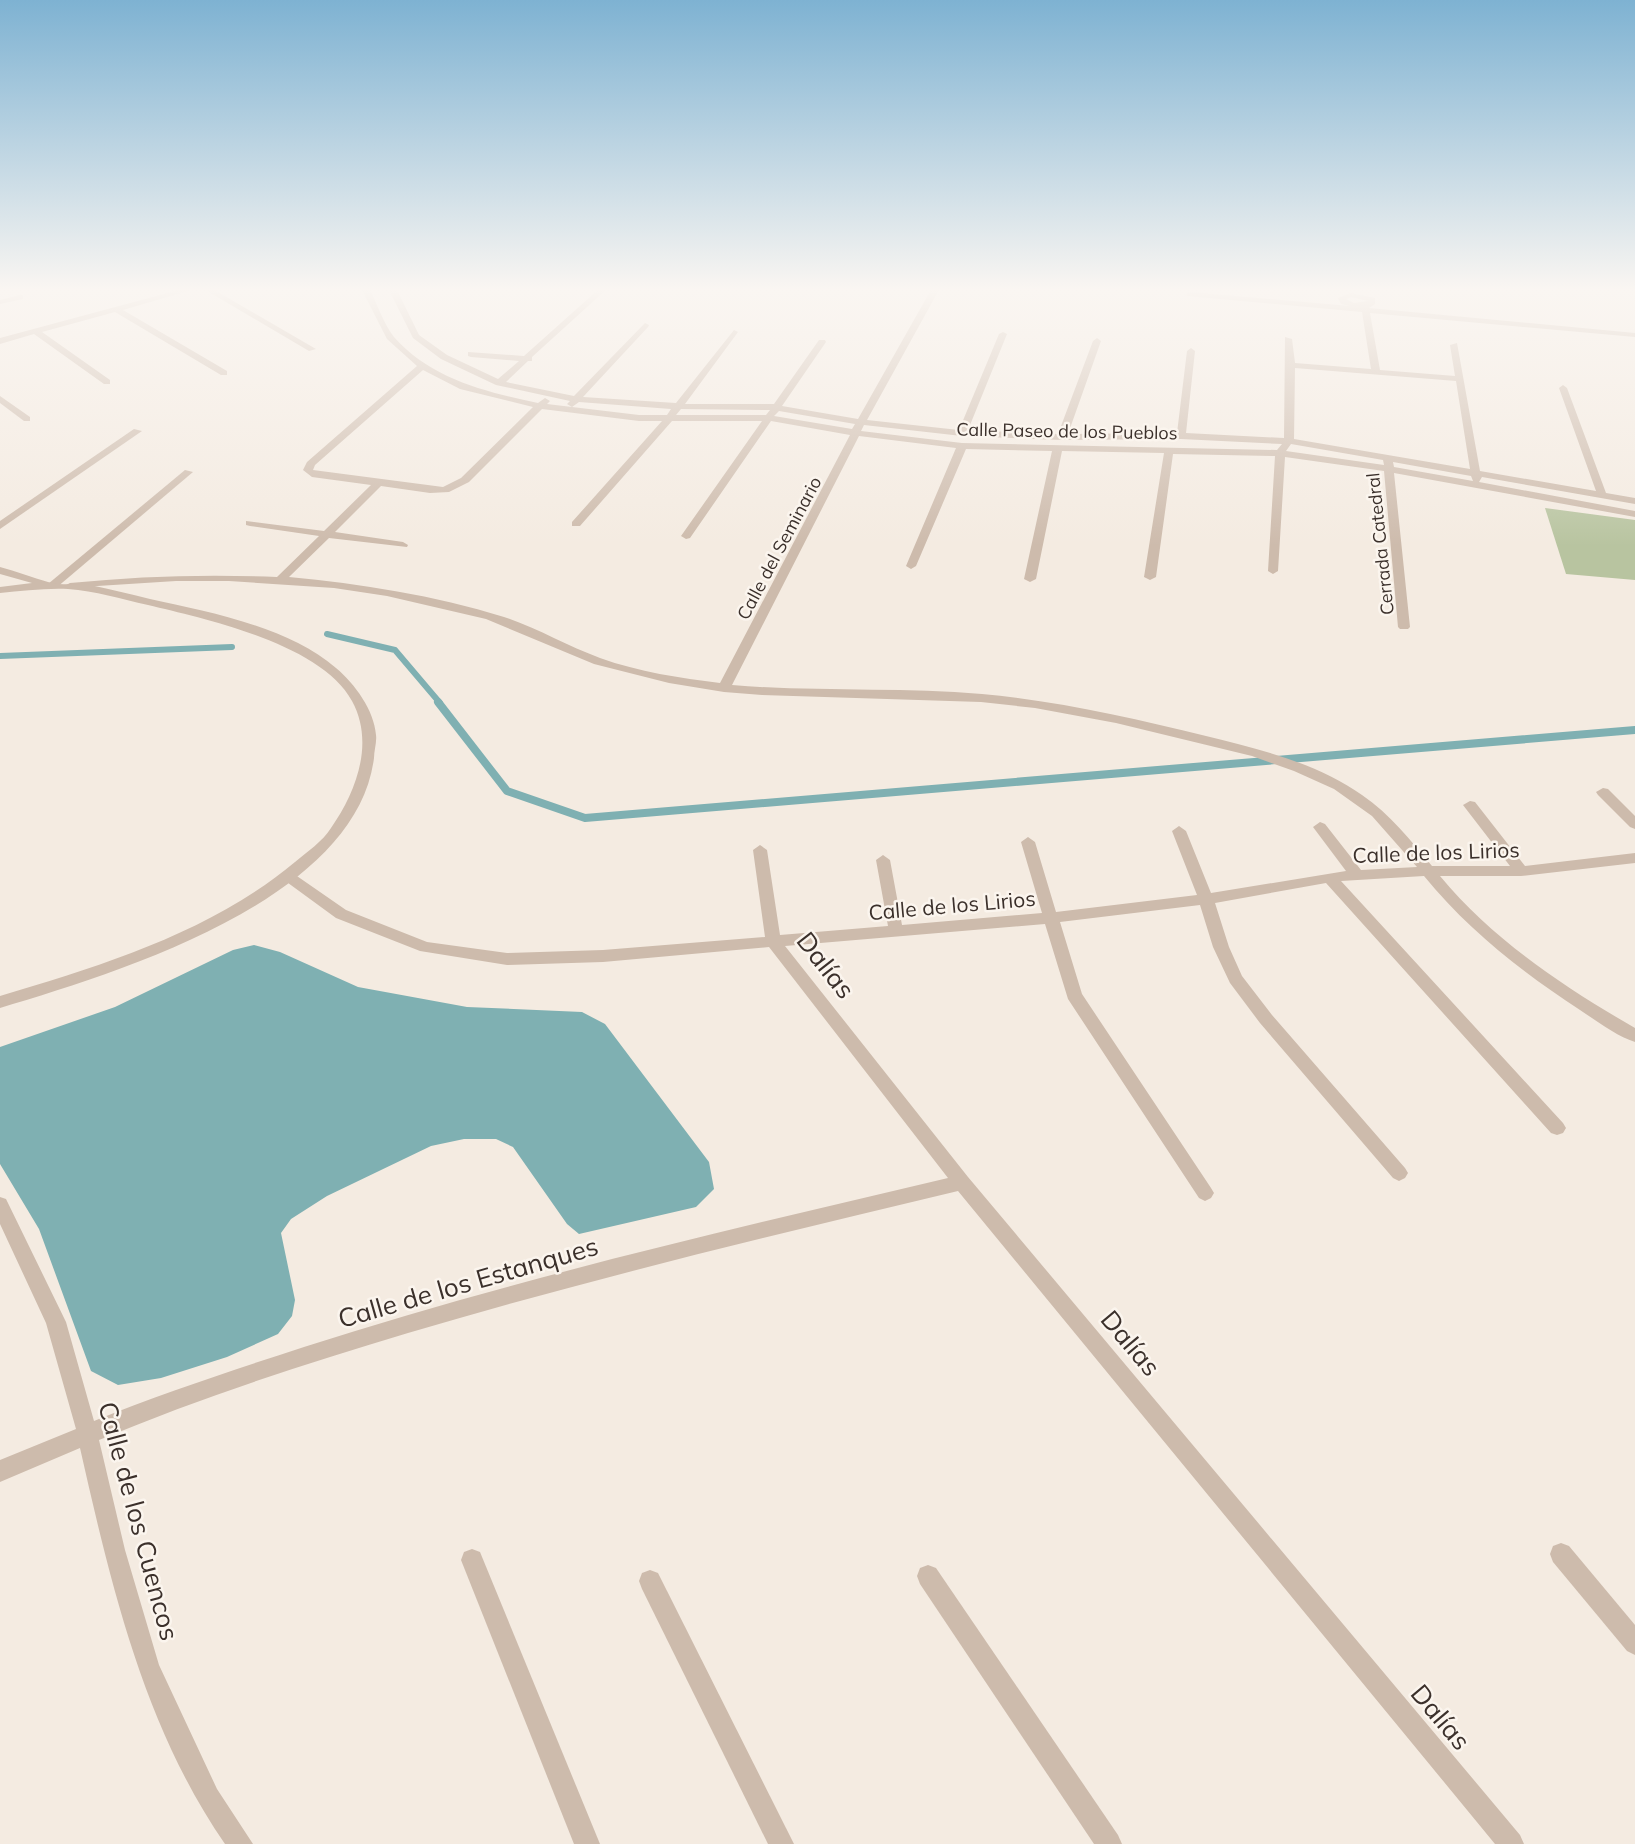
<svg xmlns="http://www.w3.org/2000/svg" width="1635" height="1844" font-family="Mulish,sans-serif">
<rect width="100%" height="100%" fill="#f4ebe1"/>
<path fill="#b8c4a0" d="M1545 508 1635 520V580L1566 574Z"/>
<path fill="#7fb0b2" d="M254 945 280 952 358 987 467 1007 582 1012 605 1024 709 1162 714 1189 696 1207 579 1234 567 1224 513 1147 496 1139H464L431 1146 327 1196 291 1219 281 1233 295 1300 292 1316 278 1334 227 1357 161 1378 118 1385 91 1371 39 1229 0 1164V1047L115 1007 233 950Z"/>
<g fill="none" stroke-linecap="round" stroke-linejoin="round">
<g stroke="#7fb0b2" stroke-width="6">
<path d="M327 634 395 650 440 703"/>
<path d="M0 656 232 647"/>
</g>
<path stroke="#7fb0b2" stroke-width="8" d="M438 702 507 791 585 818 1635 730"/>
<g fill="#cdbbac" fill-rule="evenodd">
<path d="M186 288H198L123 310 227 371V375H221L115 312 42 332 110 380V384H104L34 334 0 344V338Z"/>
<path d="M202 288H211L316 349 309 351Z"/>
<path d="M361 288H369C377 303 383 323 394 337 431 379 486 392 538 403L545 398 550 401 547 404 639 415H667L671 409 579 402 572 407 567 404 570 401 496 385 441 359 413 338 388 288H396L419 335 447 355 498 379 519 361 471 357 468 356V352L524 356 600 288H608L532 357V361H528L506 382 574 396 645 323 649 325 648 327 583 397 676 403 734 330 738 332 685 404H774L819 340H825L826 342 782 406 858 419 932 288H940L867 420 959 430 999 334 1003 332 1007 334 968 430 1058 434 1093 341 1097 338 1101 341 1068 434 1177 433 1187 351 1191 348 1195 351 1186 433 1284 438 1285 337 1292 339 1295 363 1371 369 1362 312 1187 296 1186 294 1190 292 1350 306 1341 304 1338 298 1351 293 1375 298V304L1369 308 1635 333V337L1370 313 1380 370 1455 376 1450 345 1457 343 1480 471 1596 491 1559 388 1563 385 1567 388 1606 493 1635 498V504L1482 477 1479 482 1635 511V517L1394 473 1410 627 1408 629H1400L1398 627 1384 471 1285 457 1278 571 1273 574 1268 571 1275 456 1173 454 1156 577 1150 580 1144 577 1164 453 1062 451 1036 579 1030 582 1024 579 1052 451 966 449 916 566 911 569 906 566 956 448 859 436 732 685C815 692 899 687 982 694 1058 701 1132 718 1206 736 1259 749 1317 763 1362 795 1390 814 1411 841 1432 866H1510L1463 805 1470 801 1475 802 1525 866 1635 853V863L1521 876H1440C1493 940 1564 987 1635 1028V1042C1616 1036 1597 1021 1580 1010 1522 972 1468 930 1424 876L1341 881 1563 1123 1566 1128 1563 1133 1557 1135 1551 1133 1326 883 1215 903 1229 947 1242 976 1272 1015 1405 1168 1408 1173 1405 1178 1399 1181 1393 1178 1260 1023 1230 983 1213 947 1200 905 1060 922 1082 994 1211 1188 1214 1193 1211 1198 1205 1201 1199 1198 1068 999 1045 924 785 946 968 1177 1520 1835 1524 1844H1495L958 1191C774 1235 590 1279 408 1333 304 1364 200 1398 99 1440L125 1550 159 1665 217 1789 253 1844H225C144 1727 111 1585 80 1448L0 1482V1460L76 1429 46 1323 0 1224V1197L6 1199 66 1322 94 1421C163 1393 233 1370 304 1347 515 1279 732 1229 948 1178L769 947 603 962 507 965 420 951 336 918 284 880 282 877 284 874H294L346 910 427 942 507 953 603 950 765 937 753 850 760 845 767 850 780 935 888 926 876 860 883 855 890 860 902 925 1042 913 1021 842 1028 837 1035 842 1056 912 1197 895 1172 831 1179 826 1186 831 1211 893 1346 871 1313 827 1320 822 1325 824 1361 870 1417 867 1372 816 1334 789 1294 771 1252 756 1116 723 1035 708 981 702 762 695 724 692 669 683 594 664 486 619 387 596 334 588 229 581H176L66 588 64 586 70 583C139 576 208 574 277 577L319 536 250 526 246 525V521L324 531 371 485 312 477 303 470 307 462 417 366 387 339ZM1351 297 1368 301 1354 303 1346 299ZM1295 368 1456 381 1470 469 1294 439ZM423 370 460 389 533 407 461 478 443 487 313 470 315 465ZM542 409 639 421H662L572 522V526H580L672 421H762L681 536 686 539 690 538 771 421 850 435 720 683C680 678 639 672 600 658 567 646 537 628 504 617 434 595 361 584 289 577L329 538 407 547 408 545 403 542 335 532 381 486 430 493 449 492 469 482ZM681 409 770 410 766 415H676ZM779 411 855 424 852 429 774 416ZM864 425 962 436 1062 440 1181 439 1282 444 1277 450 962 443 861 431ZM1291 444 1383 460 1384 465 1286 451ZM1393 462 1471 476 1473 481 1394 467Z"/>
<path d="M20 295H23V299L0 304V300Z"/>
<path d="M0 396 30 417V421H24L0 403Z"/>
<path d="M134 429 142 431 0 529V521Z"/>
<path d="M185 470 193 472 56 588H48V584Z"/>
<path d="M1603 788 1608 789 1635 816V829L1630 827 1598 795 1596 792Z"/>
<path d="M1561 1543 1569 1546 1635 1625V1655L1627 1651 1553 1562 1550 1554 1553 1546Z"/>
<path d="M472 1549 480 1552 600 1844H574L461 1560 464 1552Z"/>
<path d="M928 1565 936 1568 1118 1835 1122 1844H1094L920 1584 917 1576 920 1568Z"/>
<path d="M650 1570 658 1573 794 1844H768L642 1589 639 1581 642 1573Z"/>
</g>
<path fill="#cdbbac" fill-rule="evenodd" d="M0 567C16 571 33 578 48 582 61 586 77 583 90 585 110 589 130 594 150 599 210 612 288 627 336 668 355 684 374 710 376 735 377 742 374 751 374 758 356 901 116 973 0 1008V996C103 965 211 932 295 862 307 852 323 841 331 828 356 792 375 743 352 701 321 644 206 619 148 605 121 599 95 591 68 589 45 588 22 591 0 593V587L32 583 0 574Z"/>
</g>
<linearGradient id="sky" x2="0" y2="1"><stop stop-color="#7eb2d2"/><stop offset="0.53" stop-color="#faf6f2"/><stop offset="1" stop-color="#faf6f2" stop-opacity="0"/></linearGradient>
<rect width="1635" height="546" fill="url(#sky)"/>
<g text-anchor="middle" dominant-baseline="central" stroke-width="5" stroke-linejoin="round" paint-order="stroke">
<g font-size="18" fill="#3b302b" stroke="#fbf5ee">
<text transform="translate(1067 431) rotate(1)">Calle Paseo de los Pueblos</text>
<text transform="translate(1380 544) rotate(-96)">Cerrada Catedral</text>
<text transform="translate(779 548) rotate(-62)">Calle del Seminario</text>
</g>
<g font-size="21" fill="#3b302b" stroke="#fbf5ee">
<text transform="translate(1436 852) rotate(-2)">Calle de los Lirios</text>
<text transform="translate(952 905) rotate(-5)">Calle de los Lirios</text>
</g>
<g font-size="26" fill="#3b302b" stroke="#fbf5ee">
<text transform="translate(826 965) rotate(52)">Dalías</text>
<text transform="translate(468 1282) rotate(-16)">Calle de los Estanques</text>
<text transform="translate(1131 1343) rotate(50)">Dalías</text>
<text transform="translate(139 1521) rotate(75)">Calle de los Cuencos</text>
<text transform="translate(1441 1717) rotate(50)">Dalías</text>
</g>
</g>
</svg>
